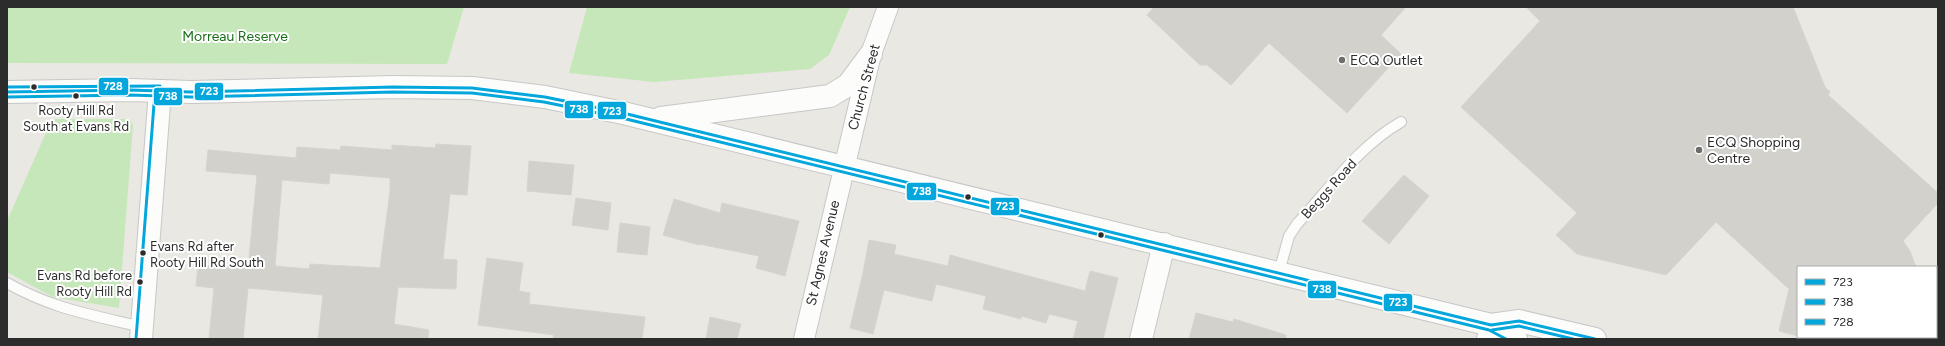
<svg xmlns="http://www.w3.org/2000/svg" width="1945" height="346" font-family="Figtree,sans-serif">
<rect width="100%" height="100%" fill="#eae8e2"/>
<g fill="#c5e7ba">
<path d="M7 7H464L447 64 7 63Z"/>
<path d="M587 7H850L829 55 810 69 654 82 569 73Z"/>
<path d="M52 119H130L133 125 119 308 53 297 7 272V221Z"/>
</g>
<g fill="#d3d1cc" stroke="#d5d4ce" fill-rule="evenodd">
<path d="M1154 7H1406L1381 35 1401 54 1347 113 1269 43 1231 85 1207 65H1200L1147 15Z"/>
<path d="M1526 7H1793L1825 87 1830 92 1828 95 1938 193V203L1903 241 1910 251 1916 267H1798V336L1779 331 1789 289 1716 222 1666 275 1577 254 1556 235 1577 213 1461 107 1540 21Z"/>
<path d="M436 144 471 146 467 195 450 194 443 259 457 260 456 289 398 287 394 324 429 330 428 339H318L323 295 248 288 243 339H209L214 288 196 286 198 265 248 268 257 175 206 171 208 150 296 158 297 147 340 150 341 146 392 150V145L435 148ZM330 173 390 178V191L380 268 310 264 309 269 275 266 282 180 329 184Z"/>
<path d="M529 161 574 165 571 195 527 191Z"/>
<path d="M1404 175 1429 196 1389 244 1362 221Z"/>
<path d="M576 198 611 203 608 230 572 225Z"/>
<path d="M674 199 720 213 722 203 799 221 785 276 756 268 759 256 699 244V245L663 235Z"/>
<path d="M620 223 650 227 647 255 617 252Z"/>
<path d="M869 240 896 245 894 254 948 266 950 255 1085 291 1090 271 1118 278 1103 339H1073L1078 321 1049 314 1046 323 1021 316V319L983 309 986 296 936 284 932 301 884 290 873 334 850 328 863 273Z"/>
<path d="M487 258 523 263 519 291 530 293 529 304 645 317 642 339H553L554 335 478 325Z"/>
<path d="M1196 313 1233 322 1234 319 1286 335V339H1189Z"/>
<path d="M710 317 741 324 737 339H706Z"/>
</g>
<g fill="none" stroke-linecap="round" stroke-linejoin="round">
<g stroke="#c8c7c7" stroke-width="12">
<g id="service">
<path d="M1279 272 1289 236 1297 224C1330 188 1359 146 1401 122"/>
<path d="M7 283C53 309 92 315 142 327"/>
</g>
</g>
<g stroke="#c8c7c7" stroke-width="22">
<g id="minor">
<path d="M804 339 871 54 888 7"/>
<path d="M1487 339 1491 325"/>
</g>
</g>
<g stroke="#c8c7c7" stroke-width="24">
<g id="tertiary">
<path d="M141 339 160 91"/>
<path d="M1141 339 1164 244"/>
</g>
</g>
<g stroke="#c8c7c7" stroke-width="24">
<g id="secondary">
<path d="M7 92 130 90 191 92 393 87 472 88 545 97 623 113 1491 325 1516 339"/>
<path d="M661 118 830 96 848 85 871 54"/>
<path d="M1491 325 1519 321 1595 339"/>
</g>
</g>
<use href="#service" stroke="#fcfcfb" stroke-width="10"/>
<use href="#minor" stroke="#fcfcfb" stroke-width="20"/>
<use href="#tertiary" stroke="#fcfcfb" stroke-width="22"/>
<use href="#secondary" stroke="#fcfcfb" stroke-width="22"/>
<g stroke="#fff" stroke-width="6">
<path id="bus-1" d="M7 92 130 90 191 92 393 87 472 88 545 97 623 113 1491 325 1519 321 1595 339"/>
</g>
<g stroke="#fff" stroke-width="6">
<g id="bus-2">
<path d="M7 97 130 95 191 97 393 92 472 93 544 102 622 118 1489 330 1506 339"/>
<path d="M1492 330 1519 326 1573 339"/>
</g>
</g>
<g stroke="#fff" stroke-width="6">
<g id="bus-3">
<path d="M7 87 160 86"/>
<path d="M136 339 155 91"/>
</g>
</g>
<use href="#bus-1" stroke="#04a7dc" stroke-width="3"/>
<use href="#bus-2" stroke="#04a7dc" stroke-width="3"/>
<use href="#bus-3" stroke="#04a7dc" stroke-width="3"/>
</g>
<g fill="#6e6e6c" stroke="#fff" stroke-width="1.5">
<circle cx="1342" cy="60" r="4"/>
<circle cx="1699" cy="150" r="4"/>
</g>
<g fill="#2c2c2c" stroke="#fff" stroke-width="1.5">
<circle cx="34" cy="87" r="3.5"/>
<circle cx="76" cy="96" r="3.5"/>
<circle cx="968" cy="197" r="3.5"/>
<circle cx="1101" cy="235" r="3.5"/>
<circle cx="143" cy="253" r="3.5"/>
<circle cx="140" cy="282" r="3.5"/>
</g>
<g text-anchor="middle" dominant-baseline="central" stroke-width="4" stroke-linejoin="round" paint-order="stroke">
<g font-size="13" fill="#2c2c2c" stroke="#fff">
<text x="76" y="110">Rooty Hill Rd<tspan x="76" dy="16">South at Evans Rd</tspan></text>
<text x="150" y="246" text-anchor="start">Evans Rd after<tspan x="150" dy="16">Rooty Hill Rd South</tspan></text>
<text x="132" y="275" text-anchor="end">Evans Rd before<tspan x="132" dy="16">Rooty Hill Rd</tspan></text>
</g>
<g font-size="14" fill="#1a6e18" stroke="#fff">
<text x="235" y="36">Morreau Reserve</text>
</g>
<g font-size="14" fill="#2c2c2c" stroke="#fff" text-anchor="start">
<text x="1350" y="60">ECQ Outlet</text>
<text x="1707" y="142">ECQ Shopping<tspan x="1707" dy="16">Centre</tspan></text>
</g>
<g font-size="14" fill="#2c2c2c" stroke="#fff">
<text transform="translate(864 87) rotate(-75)">Church Street</text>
<text transform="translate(1329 189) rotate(-48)">Beggs Road</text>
<text transform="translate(823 253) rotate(-77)">St Agnes Avenue</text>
</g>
</g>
<g stroke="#fff" stroke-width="1.5">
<rect x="98" y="77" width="31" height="19" rx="4" fill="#04a7dc"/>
<rect x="194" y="82" width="30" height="19" rx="4" fill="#04a7dc"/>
<rect x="153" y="87" width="30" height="19" rx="4" fill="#04a7dc"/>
<rect x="564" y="100" width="30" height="19" rx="4" fill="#04a7dc"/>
<rect x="597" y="101" width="30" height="19" rx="4" fill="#04a7dc"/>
<rect x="906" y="182" width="31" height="19" rx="4" fill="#04a7dc"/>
<rect x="990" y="197" width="30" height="19" rx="4" fill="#04a7dc"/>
<rect x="1307" y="280" width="30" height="19" rx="4" fill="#04a7dc"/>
<rect x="1383" y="293" width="30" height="19" rx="4" fill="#04a7dc"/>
</g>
<g font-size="11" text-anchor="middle" font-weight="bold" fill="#fff">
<text x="113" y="90">728</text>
<text x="209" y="95">723</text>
<text x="168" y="100">738</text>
<text x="579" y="113">738</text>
<text x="612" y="115">723</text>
<text x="922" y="195">738</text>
<text x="1005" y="210">723</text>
<text x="1322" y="293">738</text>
<text x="1398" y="306">723</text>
</g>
<rect width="1945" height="346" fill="none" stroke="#2c2c2c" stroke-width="16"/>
<rect x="1797" y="266" width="140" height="72" fill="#ffffff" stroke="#ababab"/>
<rect x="1805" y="279" width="20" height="6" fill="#04a7dc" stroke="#ababab"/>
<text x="1833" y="286" font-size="12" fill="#2c2c2c">723</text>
<rect x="1805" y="299" width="20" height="6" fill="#04a7dc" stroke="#ababab"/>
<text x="1833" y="306" font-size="12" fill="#2c2c2c">738</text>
<rect x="1805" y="319" width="20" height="6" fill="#04a7dc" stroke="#ababab"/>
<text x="1833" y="326" font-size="12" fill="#2c2c2c">728</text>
</svg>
